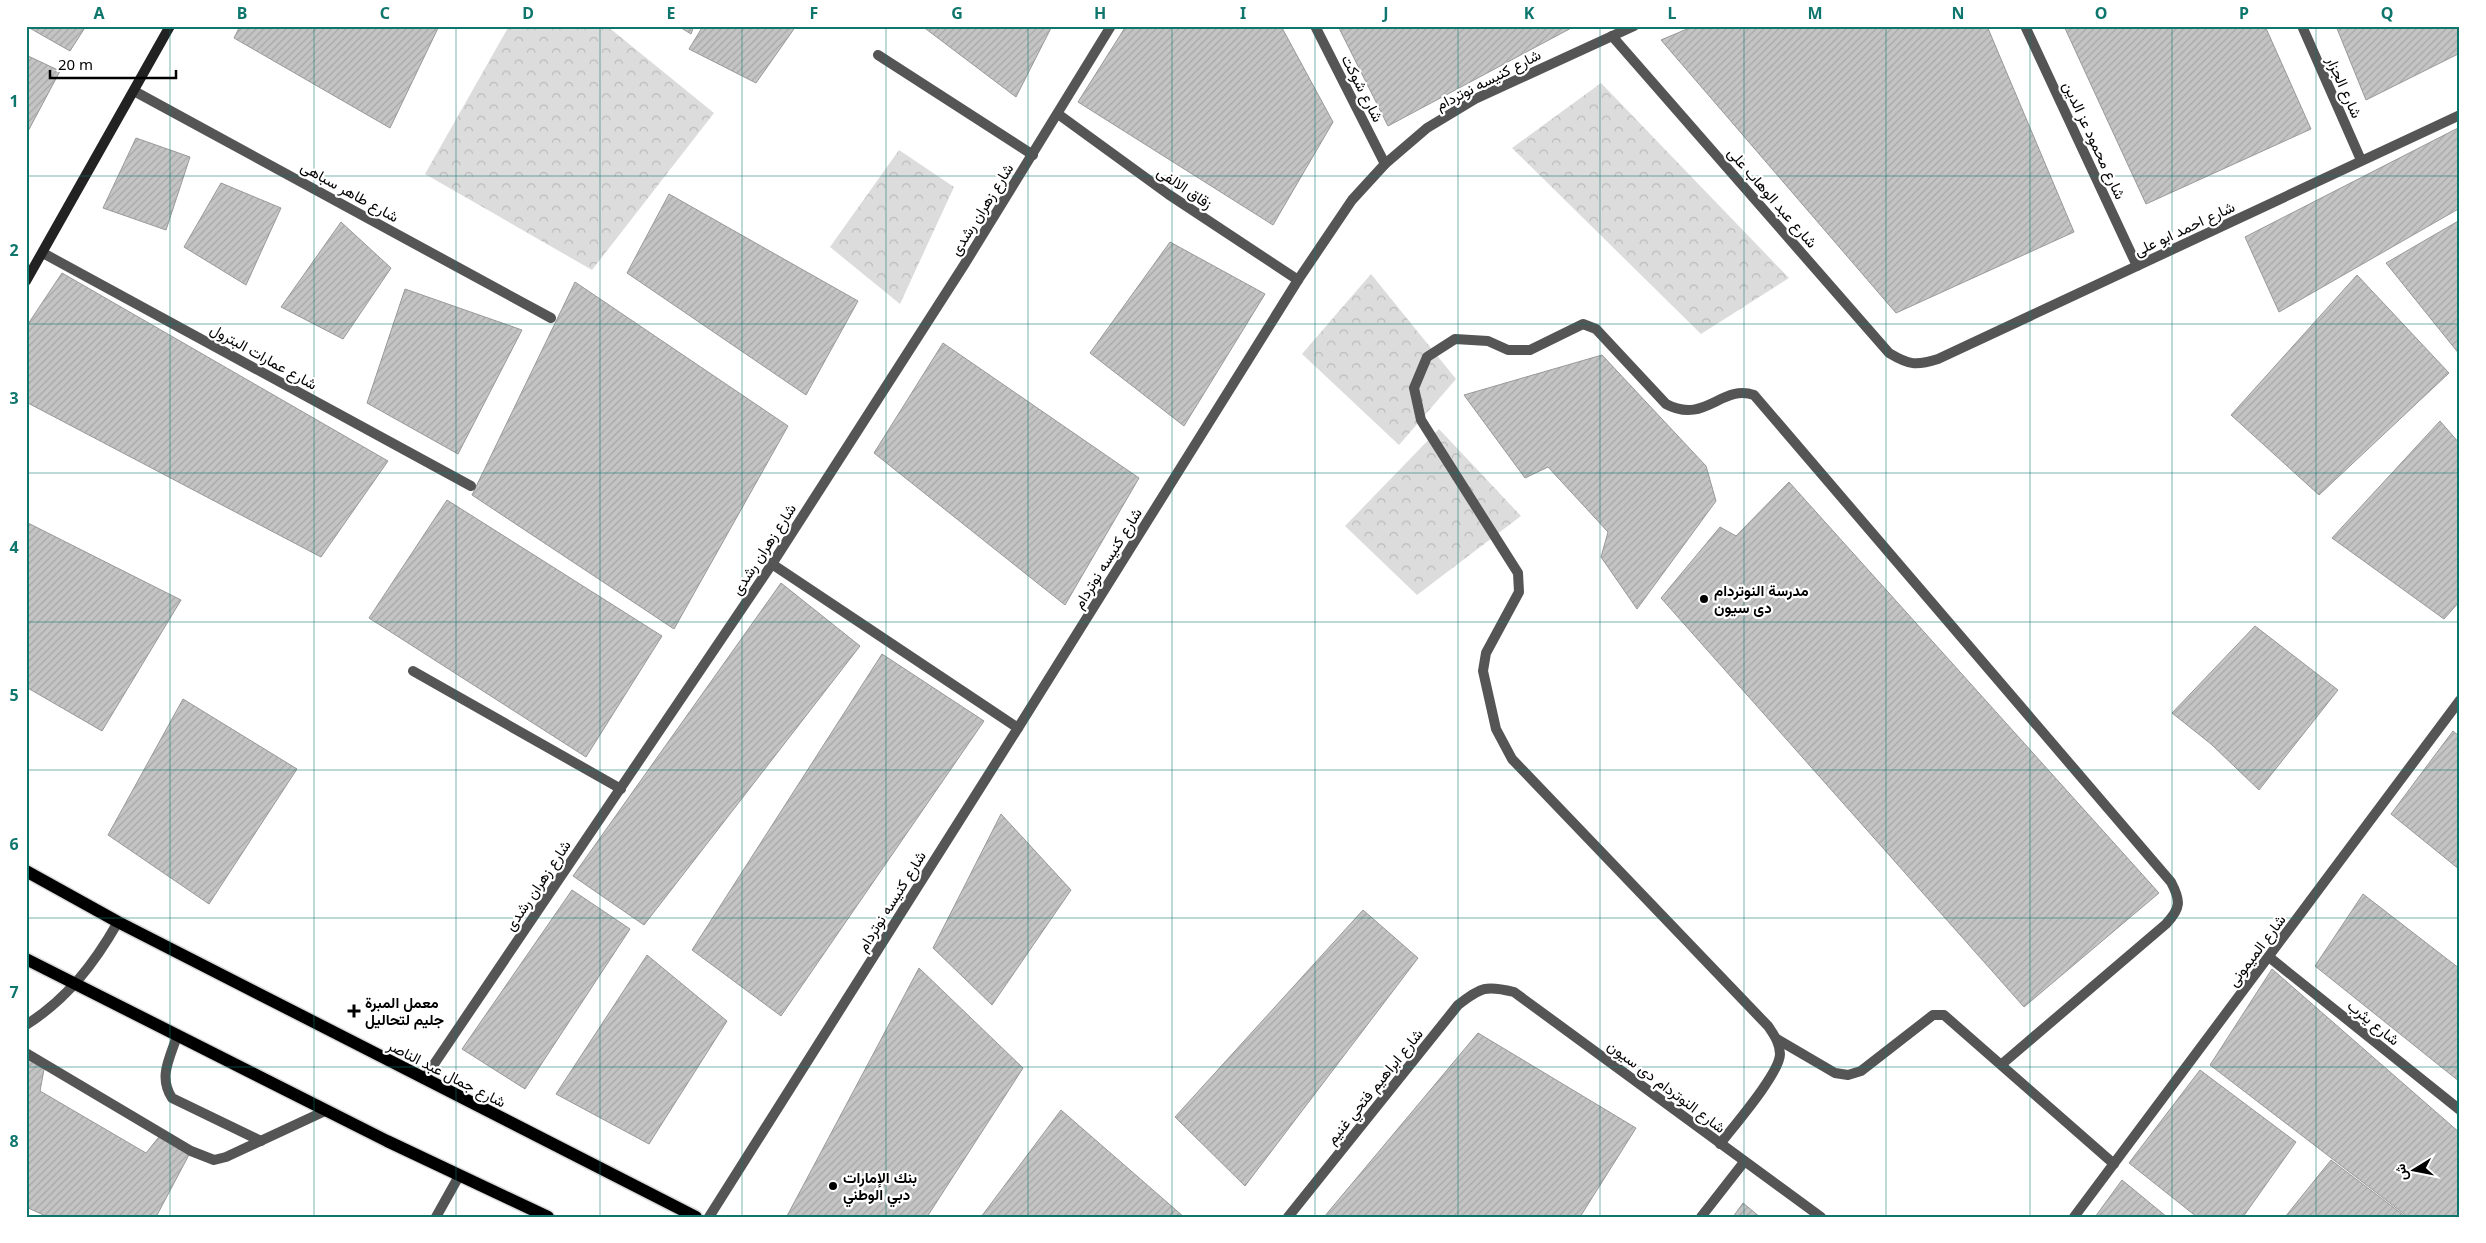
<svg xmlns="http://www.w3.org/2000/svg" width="2486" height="1243" font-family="'Noto Sans',Vazirmatn,sans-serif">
<defs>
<pattern id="park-crowns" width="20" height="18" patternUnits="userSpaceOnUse" patternTransform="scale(1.25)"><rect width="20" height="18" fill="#dcdcdc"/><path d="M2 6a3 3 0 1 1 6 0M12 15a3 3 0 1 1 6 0" fill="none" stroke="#bbb"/></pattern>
<pattern id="building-hatch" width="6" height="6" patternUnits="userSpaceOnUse" patternTransform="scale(1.25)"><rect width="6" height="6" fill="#c4c4c4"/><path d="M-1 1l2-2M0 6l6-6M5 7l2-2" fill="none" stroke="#a7a7a7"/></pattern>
</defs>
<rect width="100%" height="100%" fill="#fff"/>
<g fill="url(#park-crowns)">
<path d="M509 26H607L714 113 592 270 425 174Z"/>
<path d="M1601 83 1789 278 1701 334 1512 148Z"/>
<path d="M899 150 954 187 900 304 830 247Z"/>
<path d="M1371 274 1456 379 1399 445 1302 354Z"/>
<path d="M1439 429 1521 516 1417 595 1345 526Z"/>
</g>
<g fill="url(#building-hatch)" stroke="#999">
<path d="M26 26H86L70 51Z"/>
<path d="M240 26H439L390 128 234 38Z"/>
<path d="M678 26H694L691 34Z"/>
<path d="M703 26H796L756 83 689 49Z"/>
<path d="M922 26H1052L1016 97Z"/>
<path d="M1126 26H1281L1333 122 1273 225 1078 102Z"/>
<path d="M1338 26H1575L1388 126Z"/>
<path d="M1694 26H1987L2074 232 1896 313 1661 40Z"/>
<path d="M2064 26H2265L2311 129 2146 204Z"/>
<path d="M2336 26H2460V53L2366 100Z"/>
<path d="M26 55 60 71 26 135Z"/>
<path d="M2460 127V208L2279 312 2245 237Z"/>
<path d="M136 138 190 157 166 230 103 208Z"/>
<path d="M221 183 281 208 246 285 184 247Z"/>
<path d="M669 194 858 301 806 395 627 273Z"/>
<path d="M2460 220V355L2386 263Z"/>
<path d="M341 222 391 268 343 339 281 307Z"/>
<path d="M1170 242 1265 294 1184 426 1090 353Z"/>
<path d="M62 273 388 461 321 557 26 402V327Z"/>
<path d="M2357 275 2449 373 2319 495 2231 415Z"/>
<path d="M575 282 788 426 674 629 472 495Z"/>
<path d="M405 289 522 330 458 454 367 403Z"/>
<path d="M943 343 1139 478 1065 605 874 453Z"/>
<path d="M1602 355 1706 466 1716 501 1637 609 1601 557 1608 532 1548 467 1525 478 1464 395Z"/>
<path d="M2440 421 2460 444V601L2444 619 2332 538Z"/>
<path d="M1789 482 2159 893 2024 1007 1661 598 1720 527 1736 536Z"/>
<path d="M447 500 662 636 586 757 369 618Z"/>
<path d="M26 522 181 600 102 731 26 687Z"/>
<path d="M781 583 860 646 644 925 573 876Z"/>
<path d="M2255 626 2338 690 2259 790 2211 744 2172 713Z"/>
<path d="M882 654 984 721 781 1016 692 950Z"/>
<path d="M183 699 297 769 209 904 108 835Z"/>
<path d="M2453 731 2460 737V870L2391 814Z"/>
<path d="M1001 814 1071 890 992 1005 933 948Z"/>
<path d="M572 890 630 929 525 1089 462 1049Z"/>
<path d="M2363 894 2460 969V1082L2315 966Z"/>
<path d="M1363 910 1418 958 1245 1186 1175 1117Z"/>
<path d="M647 955 727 1021 649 1144 556 1094Z"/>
<path d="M919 968 1023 1068 927 1217H789L787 1216Z"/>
<path d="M2272 969 2460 1133V1217H2408L2210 1065Z"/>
<path d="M1478 1033 1636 1128 1580 1217H1324Z"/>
<path d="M26 1058 45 1064 40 1091 146 1153 162 1133 191 1151 156 1217H48L26 1207Z"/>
<path d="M2200 1070 2296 1142 2243 1217H2197L2129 1163Z"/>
<path d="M1061 1110 1184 1217H981Z"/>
<path d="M2331 1160 2406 1217H2285Z"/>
<path d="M2122 1180 2167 1217H2095Z"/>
<path d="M1743 1203 1760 1217H1733Z"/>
</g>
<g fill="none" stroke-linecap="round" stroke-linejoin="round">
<g stroke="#dbdbdb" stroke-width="15">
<g id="primary">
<path d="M26 871 118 922 696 1217"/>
<path d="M26 959 387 1141 548 1217"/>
</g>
</g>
<g stroke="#555" stroke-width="10">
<path d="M177 1036C170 1058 158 1077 172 1098L261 1141"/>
<path d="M1777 1039 1835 1073 1848 1075 1861 1071 1933 1015H1944L2114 1164"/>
<path d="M26 1053 191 1151 214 1160 226 1157 325 1111"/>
<path d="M1720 1144C1733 1127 1780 1073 1780 1054 1780 1043 1774 1035 1768 1026L1512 759 1496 729 1483 671 1486 653 1519 592 1518 573 1421 420 1414 388 1427 357 1455 339 1488 341 1508 350H1530L1583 324 1596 329 1666 404C1705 425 1721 384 1754 395L2171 882C2181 901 2181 908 2166 924L2002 1064"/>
</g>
<g stroke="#555" stroke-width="10">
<path d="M1315 26 1385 164"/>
<path d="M2025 26 2137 266"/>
<path d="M2302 26 2361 160"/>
<path d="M1612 36 1889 353C1909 365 1916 366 1938 359L2460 115"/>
<path d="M878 55 1033 155"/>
<path d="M134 91 551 318"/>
<path d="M1058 114 1168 194 1298 280"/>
<path d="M43 253 471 486"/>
<path d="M772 564 1018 728"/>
<path d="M413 671 621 789"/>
<path d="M2269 957 2460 1110"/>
<path d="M26 1025C67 999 94 964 118 922"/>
<path d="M424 1079 772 564 964 265 1111 26"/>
<path d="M436 1217 459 1176"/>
<path d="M709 1217 1018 728 1298 280 1352 200 1385 164 1427 128 1475 99 1634 26"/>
<path d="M1288 1217 1458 1005C1481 987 1486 985 1514 992L1821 1217"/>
<path d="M1701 1217 1744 1162"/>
<path d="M2074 1217 2460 700"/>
</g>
<path stroke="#222" stroke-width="10" d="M26 281 170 26"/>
<use href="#primary" stroke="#000" stroke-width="12"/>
</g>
<path fill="none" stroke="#0f766e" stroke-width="1" stroke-opacity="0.55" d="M170 26V1217M314 26V1217M456 26V1217M600 26V1217M742 26V1217M886 26V1217M1028 26V1217M1172 26V1217M1315 26V1217M1458 26V1217M1600 26V1217M1744 26V1217M1886 26V1217M2030 26V1217M2172 26V1217M2316 26V1217M26 176H2460M26 324H2460M26 473H2460M26 622H2460M26 770H2460M26 918H2460M26 1067H2460"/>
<g fill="#000" stroke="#fff" stroke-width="2">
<circle cx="1704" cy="599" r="5"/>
<path d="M351.5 1003.5h5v5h5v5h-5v5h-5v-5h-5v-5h5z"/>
<circle cx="833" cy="1186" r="5"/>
</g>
<g text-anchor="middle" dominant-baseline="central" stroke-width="4.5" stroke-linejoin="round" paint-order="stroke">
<g font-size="15" fill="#000" stroke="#fff">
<text transform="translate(1488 79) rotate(-27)">شارع كنيسه نوتردام</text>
<text transform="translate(2345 87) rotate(66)">شارع الجزار</text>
<text transform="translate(1363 88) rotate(63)">شارع شوكت</text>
<text transform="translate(2095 140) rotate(65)">شارع محمود عز الدين</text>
<text transform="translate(1185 187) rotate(34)">زقاق الالفى</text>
<text transform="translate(350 191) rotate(29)">شارع طاهر سباهى</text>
<text transform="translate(1773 197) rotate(49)">شارع عبد الوهاب على</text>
<text transform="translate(981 209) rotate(-58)">شارع زهران رشدى</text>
<text transform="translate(2184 228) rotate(-25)">شارع احمد ابو على</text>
<text transform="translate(264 356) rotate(29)">شارع عمارات البترول</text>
<text transform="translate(763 549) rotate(-57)">شارع زهران رشدى</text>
<text transform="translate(1107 558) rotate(-58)">شارع كنيسه نوتردام</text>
<text transform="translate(537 885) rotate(-56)">شارع زهران رشدى</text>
<text transform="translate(891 901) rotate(-58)">شارع كنيسه نوتردام</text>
<text transform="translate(2256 950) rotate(-53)">شارع الميمونى</text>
<text transform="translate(2374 1022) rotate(39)">شارع يثرب</text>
<text transform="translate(447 1073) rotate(27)">شارع جمال عبد الناصر</text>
<text transform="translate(1374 1086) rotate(-51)">شارع ابراهيم فتحي غنيم</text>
<text transform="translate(1667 1086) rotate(37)">شارع النوتردام دى سيون</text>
</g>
<g font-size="15" font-weight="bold" fill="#000" stroke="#fff" text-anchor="start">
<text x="1714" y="590">مدرسة النوتردام<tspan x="1714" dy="17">دى سيون</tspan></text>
<text x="365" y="1002">معمل المبرة<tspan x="365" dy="17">جليم لتحاليل</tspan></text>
<text x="843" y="1177">بنك الإمارات<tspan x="843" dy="17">دبي الوطني</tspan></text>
</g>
</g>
<rect width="2486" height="1243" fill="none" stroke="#ffffff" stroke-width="55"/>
<g transform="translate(2414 1170) rotate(260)" stroke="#ffffff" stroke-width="4" paint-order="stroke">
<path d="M0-4L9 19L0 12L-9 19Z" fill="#000000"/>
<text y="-8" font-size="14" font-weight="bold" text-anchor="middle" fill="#000000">ش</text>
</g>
<path d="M50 70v8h126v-8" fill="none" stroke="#000000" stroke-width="2.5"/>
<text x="58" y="70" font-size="15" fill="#000000" stroke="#ffffff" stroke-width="4" paint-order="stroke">20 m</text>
<rect x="28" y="28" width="2430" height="1188" fill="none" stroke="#0f766e" stroke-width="2"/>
<g font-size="16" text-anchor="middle" font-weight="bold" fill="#0f766e">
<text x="99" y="19">A</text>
<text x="242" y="19">B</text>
<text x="385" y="19">C</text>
<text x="528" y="19">D</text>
<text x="671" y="19">E</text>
<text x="814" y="19">F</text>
<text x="957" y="19">G</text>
<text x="1100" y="19">H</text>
<text x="1243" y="19">I</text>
<text x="1386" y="19">J</text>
<text x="1529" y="19">K</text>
<text x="1672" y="19">L</text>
<text x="1815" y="19">M</text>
<text x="1958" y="19">N</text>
<text x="2101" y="19">O</text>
<text x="2244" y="19">P</text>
<text x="2387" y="19">Q</text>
<text x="14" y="107">1</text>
<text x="14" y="256">2</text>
<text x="14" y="404">3</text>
<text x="14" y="553">4</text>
<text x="14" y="701">5</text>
<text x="14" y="850">6</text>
<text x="14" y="998">7</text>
<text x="14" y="1147">8</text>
</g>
</svg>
